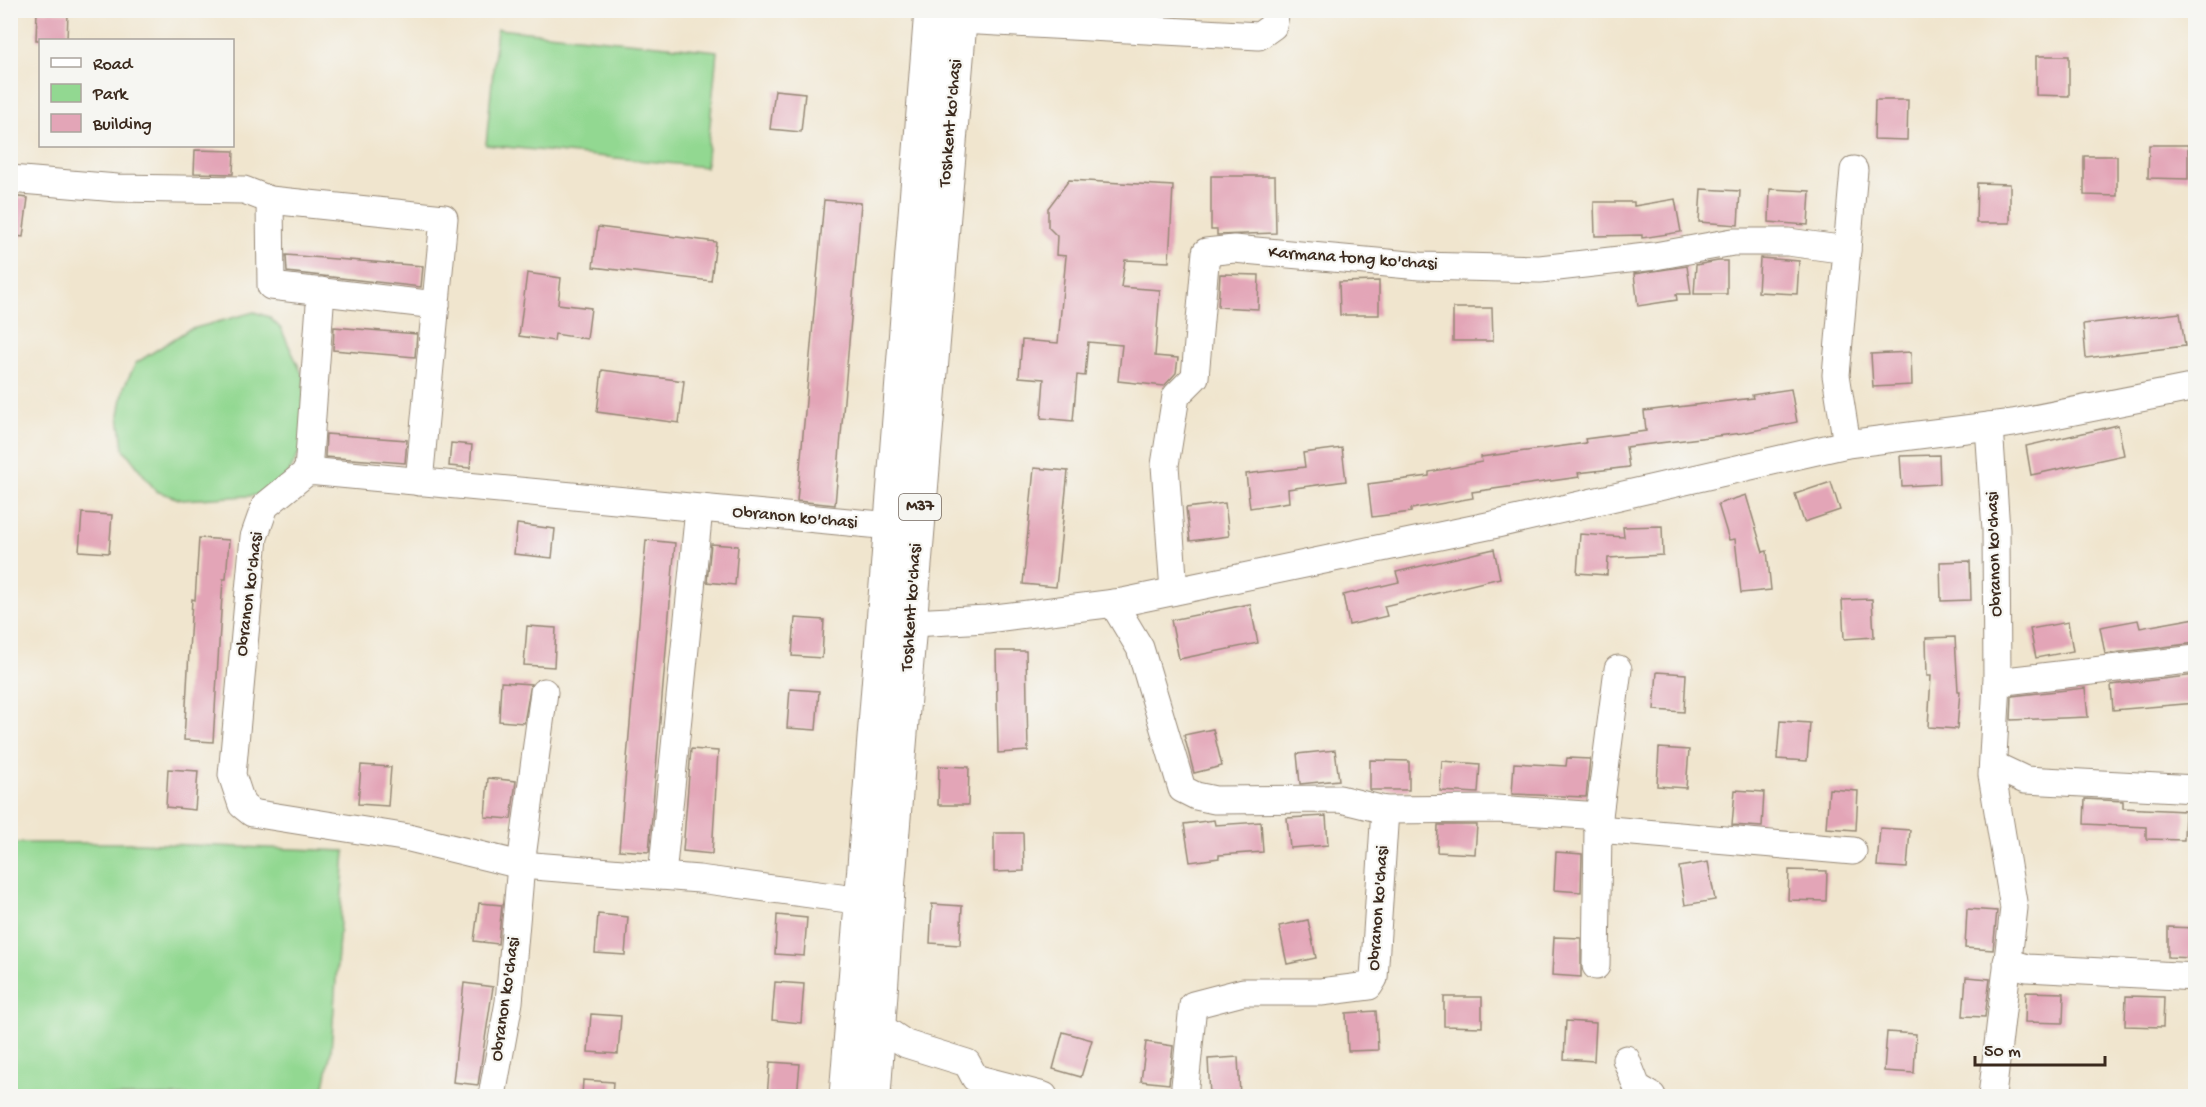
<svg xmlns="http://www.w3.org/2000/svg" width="2206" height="1107" font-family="'Gochi Hand',sans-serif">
<rect width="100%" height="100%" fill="#f6f6f2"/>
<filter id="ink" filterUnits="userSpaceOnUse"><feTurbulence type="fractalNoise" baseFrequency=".0167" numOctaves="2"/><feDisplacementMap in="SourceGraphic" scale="12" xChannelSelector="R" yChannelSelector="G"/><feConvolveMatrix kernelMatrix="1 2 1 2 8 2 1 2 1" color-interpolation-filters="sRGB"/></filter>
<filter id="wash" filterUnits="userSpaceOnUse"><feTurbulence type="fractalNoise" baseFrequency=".008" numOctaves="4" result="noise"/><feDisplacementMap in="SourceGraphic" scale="24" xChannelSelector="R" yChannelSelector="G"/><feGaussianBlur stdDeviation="1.35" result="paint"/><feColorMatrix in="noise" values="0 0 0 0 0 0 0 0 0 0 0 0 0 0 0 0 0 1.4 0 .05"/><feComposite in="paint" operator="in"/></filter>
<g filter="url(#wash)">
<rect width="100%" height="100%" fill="#f0e5ce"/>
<g fill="#92d891" stroke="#668158" stroke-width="1.5">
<path d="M497 29 717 51 706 167 486 145Z"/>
<path d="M254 312 269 317 281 329 304 378 303 445 288 475 264 495 182 500 156 491 123 448 119 415 124 387 136 363 188 330Z"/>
<path d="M11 843H137L345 851 331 1051 322 1096H11Z"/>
</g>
<g id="blocks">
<g fill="#e3a5b7">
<path d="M37 11 68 13 67 40H36Z"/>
<path d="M2036 56H2069V96L2036 95Z"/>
<path d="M775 90 805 93 801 132 770 129Z"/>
<path d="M1875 100H1908L1907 140 1874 139Z"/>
<path d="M2149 145H2188V179L2148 178Z"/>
<path d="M195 150 234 151 233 174 194 173Z"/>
<path d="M2084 156H2117V196L2084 195Z"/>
<path d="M1211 176H1275L1276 233 1217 235V230H1211Z"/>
<path d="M1069 180 1173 186 1169 262 1125 260 1121 287 1160 290 1155 356 1178 358 1176 373 1164 386 1118 381 1122 345 1088 342 1085 376 1077 375 1073 421 1041 418 1044 379 1019 377 1022 340 1058 343 1066 256 1056 255 1057 236 1048 227V208Z"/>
<path d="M1977 183 2010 184V223H1976Z"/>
<path d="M1701 189 1740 191 1738 225 1699 222Z"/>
<path d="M1770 189 1810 191 1808 225 1769 222Z"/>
<path d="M10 196 28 198 23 237 10 235Z"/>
<path d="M1675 199 1681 232 1642 238V235L1595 236 1594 202H1634V206Z"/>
<path d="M824 200 861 203 835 505 797 501Z"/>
<path d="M598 227 716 242 711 281 593 267Z"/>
<path d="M286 255 423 266 421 287 287 272Z"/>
<path d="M1760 258 1799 261 1797 294 1758 292Z"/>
<path d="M1718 261H1727V294H1694L1696 265Z"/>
<path d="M1687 266 1691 294H1676L1677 300 1638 306 1634 274Z"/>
<path d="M527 273 561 278 558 304 591 308 587 339 555 334 554 341 519 336Z"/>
<path d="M1220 274 1259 275 1258 309 1218 307Z"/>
<path d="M1379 281V315H1340L1339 282Z"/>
<path d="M1453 308H1492L1493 341H1453Z"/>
<path d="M2180 313 2185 346 2086 358 2083 324Z"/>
<path d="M334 327 417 334 415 357 333 350Z"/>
<path d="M1911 352 1912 385 1873 387 1871 354Z"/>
<path d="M602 370 684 381 679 423 597 412Z"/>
<path d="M1791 389 1797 422 1742 433 1626 447 1629 467 1578 473 1579 477 1472 492 1473 498 1411 509V512L1372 517 1368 484 1429 476V472L1482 462 1481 457 1586 443 1585 439 1646 431 1644 411 1753 398 1752 395Z"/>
<path d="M2118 425 2124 455 2031 475 2026 446Z"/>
<path d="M326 434 407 440 405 463 325 457Z"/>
<path d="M451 443 472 445 470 468 449 466Z"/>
<path d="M1342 448 1346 481 1288 489 1289 502 1250 508 1246 474 1305 467 1303 453Z"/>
<path d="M1939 455 1940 484 1902 486 1900 456Z"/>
<path d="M1034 468 1068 471 1056 587 1023 584Z"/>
<path d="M1831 482 1840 510 1804 522 1795 494Z"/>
<path d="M1746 495 1763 552 1767 551 1771 590 1741 593 1735 539 1729 540 1718 504Z"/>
<path d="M1225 503 1229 536 1190 541 1186 508Z"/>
<path d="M82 513 112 515 109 553 79 551Z"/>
<path d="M517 524 555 529 552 558 514 554Z"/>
<path d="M1662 526 1663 555 1608 558 1607 575 1577 573 1580 534 1624 537 1623 527Z"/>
<path d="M199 538 229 540 226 579H223L213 742 184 740 192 599 195 600Z"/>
<path d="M646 540 675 543 649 852 619 850Z"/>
<path d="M711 544 738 546 735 585 707 582Z"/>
<path d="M1494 549 1500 578 1384 606 1387 616 1349 625 1343 595 1399 582 1396 572Z"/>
<path d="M1970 561 1971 600 1941 601 1940 562Z"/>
<path d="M1872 599 1874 637 1844 639 1842 600Z"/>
<path d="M1250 604 1258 643 1179 659 1171 620Z"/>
<path d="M795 618 824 620 822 658 792 656Z"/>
<path d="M2196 618V643L2105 654 2100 627 2138 620 2140 628Z"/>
<path d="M2068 622 2073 651 2036 658 2030 629Z"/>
<path d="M527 626 556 628 554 667 524 665Z"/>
<path d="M1955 637 1958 691H1960L1957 729 1928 727 1931 676H1927L1926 638Z"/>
<path d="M996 651H1026L1028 751 998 753Z"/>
<path d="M1657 672 1686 674 1684 712 1654 710Z"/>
<path d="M2196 675V703L2113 710 2111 685Z"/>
<path d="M501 682 531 684 524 723 499 721Z"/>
<path d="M2085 688 2088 717 2011 720 2012 696Z"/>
<path d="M790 689 819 691 816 730 787 728Z"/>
<path d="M1780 721 1810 723 1807 761 1777 759Z"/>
<path d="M1213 729 1222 766 1194 773 1184 735Z"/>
<path d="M1659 748 1689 750 1686 788 1657 786Z"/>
<path d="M691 749 718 751 712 854 683 851Z"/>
<path d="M1335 750 1339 780 1300 784 1297 754Z"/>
<path d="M1567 758 1590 759 1586 797 1512 794 1514 763 1566 766Z"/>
<path d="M1370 760 1409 761V790H1370Z"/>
<path d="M1442 761 1480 764 1478 793 1440 791Z"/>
<path d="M361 765 391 767 388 806 358 804Z"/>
<path d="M939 766 969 767 968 805H938Z"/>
<path d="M168 769 198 771 195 810 166 807Z"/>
<path d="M488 778 516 781 511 819 485 817Z"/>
<path d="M1829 789 1858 791 1856 830 1826 828Z"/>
<path d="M1735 790 1764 792 1762 827 1732 825Z"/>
<path d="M2085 799 2123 801V808L2185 811 2184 840 2146 839V827L2084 824Z"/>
<path d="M1326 816 1328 845 1290 848 1287 818Z"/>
<path d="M1214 820 1215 825 1261 822 1263 852 1219 855V858L1190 862 1184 824Z"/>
<path d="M1438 825H1477L1475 854 1437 852Z"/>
<path d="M1880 828 1910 830 1907 868 1877 866Z"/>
<path d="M994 833H1023L1024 871 994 872Z"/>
<path d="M1556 852 1582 854 1581 892 1554 890Z"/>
<path d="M1708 862 1715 900 1685 905 1679 867Z"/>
<path d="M1789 870 1827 871 1826 901 1788 900Z"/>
<path d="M479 903 502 905 498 944 474 941Z"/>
<path d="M932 904 962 906 960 945 930 943Z"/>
<path d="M1967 909 1997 911 1993 950 1965 948Z"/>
<path d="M598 914 628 917 625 955 595 953Z"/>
<path d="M777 915 807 918 804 956 775 954Z"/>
<path d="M1308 920 1316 958 1287 964 1279 926Z"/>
<path d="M2168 927 2196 928V958L2168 957Z"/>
<path d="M1554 937 1581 938V977L1552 975Z"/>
<path d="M1966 977 1990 979 1985 1017 1963 1016Z"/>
<path d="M775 982 804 984 801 1023 772 1020Z"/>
<path d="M464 983 493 987 478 1085 453 1082Z"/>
<path d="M2026 992 2064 993 2063 1023 2025 1022Z"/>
<path d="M2126 996 2164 997 2163 1027 2125 1026Z"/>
<path d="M1444 997H1482V1027L1444 1026Z"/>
<path d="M1376 1011 1378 1050 1348 1051 1346 1013Z"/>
<path d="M591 1014 621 1016 618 1054 588 1052Z"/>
<path d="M1566 1021 1596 1023 1594 1061 1564 1059Z"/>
<path d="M1063 1032 1092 1040 1081 1077 1053 1069Z"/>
<path d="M1887 1032 1916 1034 1914 1073 1884 1071Z"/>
<path d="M1146 1042 1173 1046 1169 1084 1141 1081Z"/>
<path d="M1238 1057 1240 1096H1210L1208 1059Z"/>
<path d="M770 1062 800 1064 797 1096H767Z"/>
<path d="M583 1080 613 1082 612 1096H582Z"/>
</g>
</g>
</g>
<g filter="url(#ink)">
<use href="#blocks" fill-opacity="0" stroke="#968876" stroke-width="1.5"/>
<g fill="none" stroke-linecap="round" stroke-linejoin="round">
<g stroke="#968876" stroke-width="29">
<g id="minor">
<path d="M960 20 1259 36 1273 26 1276 10"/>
<path d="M10 179 117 188 244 190 270 200 271 286 436 305"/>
<path d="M270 200 444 218 419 482"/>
<path d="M1989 426 1996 530 1997 682 2196 659"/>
<path d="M1847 444 1836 375 1854 170"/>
<path d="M308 471 321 291"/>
<path d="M1174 591 1165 465 1176 396 1195 377 1206 252 1234 249 1420 266 1540 269 1655 256 1733 242H1788L1847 250"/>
<path d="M1113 603 1140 648 1182 789 1196 796 1215 800 1340 799 1385 810 1497 809 1599 816 1618 669"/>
<path d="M912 623 987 619 1123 602 1497 524 1847 444 2013 423 2196 387"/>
<path d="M1993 765 2025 780 2196 789"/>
<path d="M1599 816 1598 829 1853 851"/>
<path d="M662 876 699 509"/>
<path d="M863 901 699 879 521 865 409 838 252 813 242 805 232 775 254 537 265 506 308 471 891 526"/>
<path d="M2007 962 2027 968 2196 977"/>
<path d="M1596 966 1598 829"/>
<path d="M879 1026 906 1044 967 1063 975 1078 1044 1096"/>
<path d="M1626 1059 1637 1087 1652 1096"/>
<path d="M492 1096 509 1002 521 865 544 692"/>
<path d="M1184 1096 1193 1005 1243 992H1321L1369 986 1374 978 1385 810"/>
<path d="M1992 1096 2014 908 1992 775 1997 682"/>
</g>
</g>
<g stroke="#968876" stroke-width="35">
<g id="highway">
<path d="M846 1096 931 10"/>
<path d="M874 1096 888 890 961 10"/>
</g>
</g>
<use href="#minor" stroke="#fff" stroke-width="27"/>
<use href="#highway" stroke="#fff" stroke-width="33"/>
</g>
</g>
<g text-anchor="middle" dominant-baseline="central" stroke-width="4.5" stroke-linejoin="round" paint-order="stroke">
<rect fill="#f6f6f2" stroke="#73675e" stroke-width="1.5" x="899" y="494" width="42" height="26" rx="4.5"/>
<g font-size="16" font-weight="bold" fill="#3b2a1e">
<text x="920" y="507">M37</text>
</g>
<g font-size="18" fill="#3b2a1e" stroke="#f6f6f2">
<text transform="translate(951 123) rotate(-85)">Toshkent ko'chasi</text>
<text transform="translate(1353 259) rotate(4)">Karmana tong ko'chasi</text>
<text transform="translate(795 518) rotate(5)">Obranon ko'chasi</text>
<text transform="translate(1995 554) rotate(-92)">Obranon ko'chasi</text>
<text transform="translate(250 594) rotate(-83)">Obranon ko'chasi</text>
<text transform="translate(912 607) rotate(-86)">Toshkent ko'chasi</text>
<text transform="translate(1379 908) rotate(-86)">Obranon ko'chasi</text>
<text transform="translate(506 999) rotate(-82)">Obranon ko'chasi</text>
</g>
</g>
<rect width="2206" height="1107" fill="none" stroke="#f6f6f2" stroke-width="36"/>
<rect x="39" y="39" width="195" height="108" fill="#f6f6f2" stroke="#aba49d" stroke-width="1.5"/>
<rect x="51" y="58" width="30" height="9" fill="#ffffff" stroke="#aba49d" stroke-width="1.5"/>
<text x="93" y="69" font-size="18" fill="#3b2a1e">Road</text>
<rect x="51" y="84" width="30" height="18" fill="#92d891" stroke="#aba49d" stroke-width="1.5"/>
<text x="93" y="99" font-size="18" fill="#3b2a1e">Park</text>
<rect x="51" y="114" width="30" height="18" fill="#e3a5b7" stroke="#aba49d" stroke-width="1.5"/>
<text x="93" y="129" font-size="18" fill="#3b2a1e">Building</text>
<path d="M1975 1056v9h130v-9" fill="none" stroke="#3b2a1e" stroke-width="3"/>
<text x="1984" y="1056" font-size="18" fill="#3b2a1e" stroke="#f6f6f2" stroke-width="4.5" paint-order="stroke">50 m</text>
</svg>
